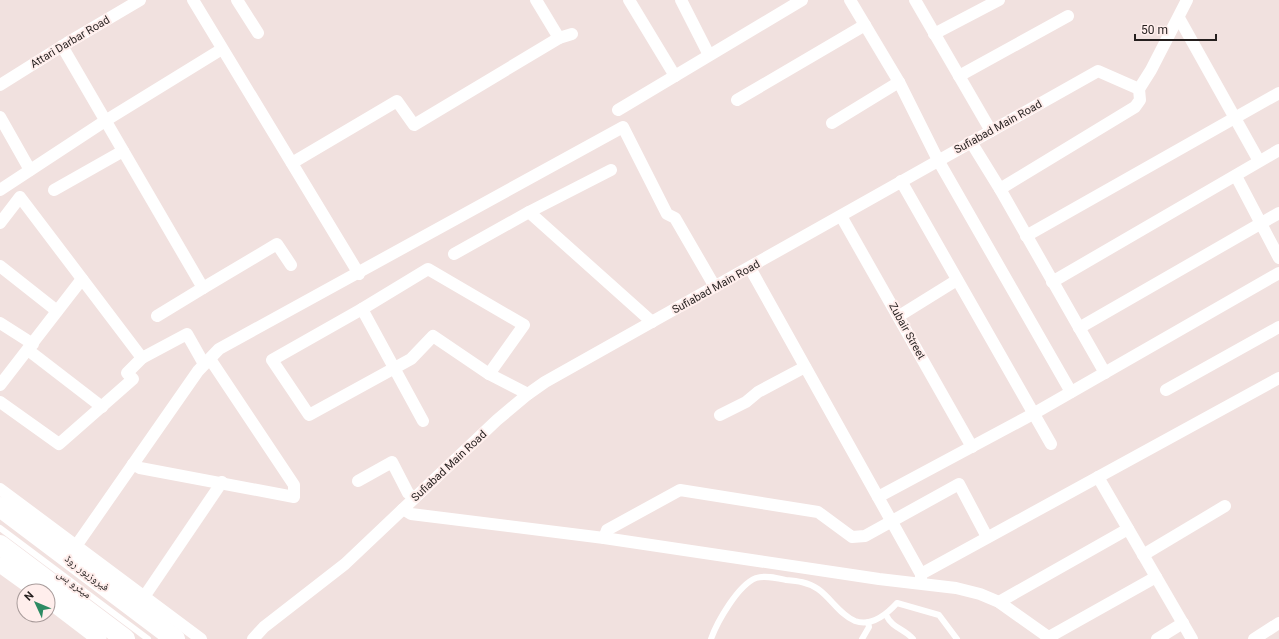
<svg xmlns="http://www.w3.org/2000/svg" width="1279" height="639" font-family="Roboto,'Noto Naskh Arabic',sans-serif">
<rect width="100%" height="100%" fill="#f1e1df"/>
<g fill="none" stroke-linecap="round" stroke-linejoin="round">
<g stroke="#fff" stroke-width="6">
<path d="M0 528 148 639"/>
<path d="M886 615C893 629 904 628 913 639"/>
<path d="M711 639C717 622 738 585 756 578 765 575 777 578 786 580 797 581 808 582 818 589 831 598 840 615 855 621 872 627 887 614 897 603L939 615 957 639"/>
<path d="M862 639 869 627 868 622"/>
</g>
<g stroke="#fff" stroke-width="12">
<path d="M193 0 359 274"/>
<path d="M237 0 258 33"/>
<path d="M536 0 559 38 572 34"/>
<path d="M629 0 675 76"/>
<path d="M681 0 709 55"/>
<path d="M850 0 899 82"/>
<path d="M915 0 991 131"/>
<path d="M1179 18 1259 161"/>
<path d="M934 34 999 0"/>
<path d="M62 46 203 288 157 316"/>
<path d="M959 76 1068 16"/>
<path d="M0 85 67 43 140 0"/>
<path d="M737 100 865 25"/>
<path d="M618 110 802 0"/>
<path d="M0 117 30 170"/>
<path d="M832 123 899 82 938 160 1071 392"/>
<path d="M971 142 1000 189 1135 107 1140 100 1139 89"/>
<path d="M292 163 397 101 414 125 559 38"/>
<path d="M1236 176 1279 258"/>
<path d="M901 181 1051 444"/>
<path d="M1000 189 1105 373"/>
<path d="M0 190 105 121 222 49"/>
<path d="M54 190 123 151"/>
<path d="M529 212 611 170"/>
<path d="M841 216 972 447"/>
<path d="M0 223 20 197 142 358 127 373 133 379 59 444 0 402"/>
<path d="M1026 236 1279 93"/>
<path d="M454 254 529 212 652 322"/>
<path d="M0 266 57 311"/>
<path d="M750 268 921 574V581"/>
<path d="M1052 282 1279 150"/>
<path d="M203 288 277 244 291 265"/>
<path d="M362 309 272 360 309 415 411 359 433 336 489 374 528 394"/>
<path d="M899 316 957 280"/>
<path d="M0 323 33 344"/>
<path d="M1079 328 1279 213"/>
<path d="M28 350 102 407"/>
<path d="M142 358 187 334 204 364"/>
<path d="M0 385 82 279"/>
<path d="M1166 390 1279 327"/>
<path d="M720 415 746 402 758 392 805 367"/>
<path d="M423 421 362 309 428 269 524 325 489 374"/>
<path d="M133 464 140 468 294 497V485L210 359"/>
<path d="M1098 477 1192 639"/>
<path d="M358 481 392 462 408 493 414 498"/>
<path d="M0 489 201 639"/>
<path d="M878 497 1033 414 1279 273"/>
<path d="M403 509 411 514 604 538 879 579 956 588 980 594 999 602 1051 639"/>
<path d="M604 538 607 530 680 490 818 512 852 537 865 536 959 484 987 537"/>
<path d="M76 546 198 371 219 349 623 127 667 214 675 218 715 287"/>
<path d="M1143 555 1225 506"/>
<path d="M921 574 1279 378"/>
<path d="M144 597 222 482"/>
<path d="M999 602 1128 529"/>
<path d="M1049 637 1156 577"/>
<path d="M253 639 264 627 345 564 497 420 528 394 545 382 1098 71 1139 89 1151 70 1187 0"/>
<path d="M1157 639 1183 623"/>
<path d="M1254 639 1279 623"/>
</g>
<g stroke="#fff" stroke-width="15">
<path d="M0 565 36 591"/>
<path d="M48 600 99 639"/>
</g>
<g stroke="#fff" stroke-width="20">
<path d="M0 507 175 639"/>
<path d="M0 545 125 639"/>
</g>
</g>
<g text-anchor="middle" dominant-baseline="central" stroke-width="4" stroke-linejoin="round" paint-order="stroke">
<g font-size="11" fill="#251f1e" stroke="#ffeeec">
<text transform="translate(70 42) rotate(-31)">Attari Darbar Road</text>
<text transform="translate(998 127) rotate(-29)">Sufiabad Main Road</text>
<text transform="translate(716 287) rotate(-29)">Sufiabad Main Road</text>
<text transform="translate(907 331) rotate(61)">Zubair Street</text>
<text transform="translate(449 466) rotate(-43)">Sufiabad Main Road</text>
<text transform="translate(87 573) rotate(37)">فیروزپور روڈ</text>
<text transform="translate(74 584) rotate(37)">میٹرو بس</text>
</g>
</g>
<g transform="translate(36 603) rotate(314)"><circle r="19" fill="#ffeeec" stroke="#a89b9a"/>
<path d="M0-3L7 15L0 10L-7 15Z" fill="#2d8b63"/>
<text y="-6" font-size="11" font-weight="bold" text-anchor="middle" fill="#251f1e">N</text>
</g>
<path d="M1135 34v6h81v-6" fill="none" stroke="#251f1e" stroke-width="2"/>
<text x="1141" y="34" font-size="12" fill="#251f1e" stroke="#ffeeec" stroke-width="3" paint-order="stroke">50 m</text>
</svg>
